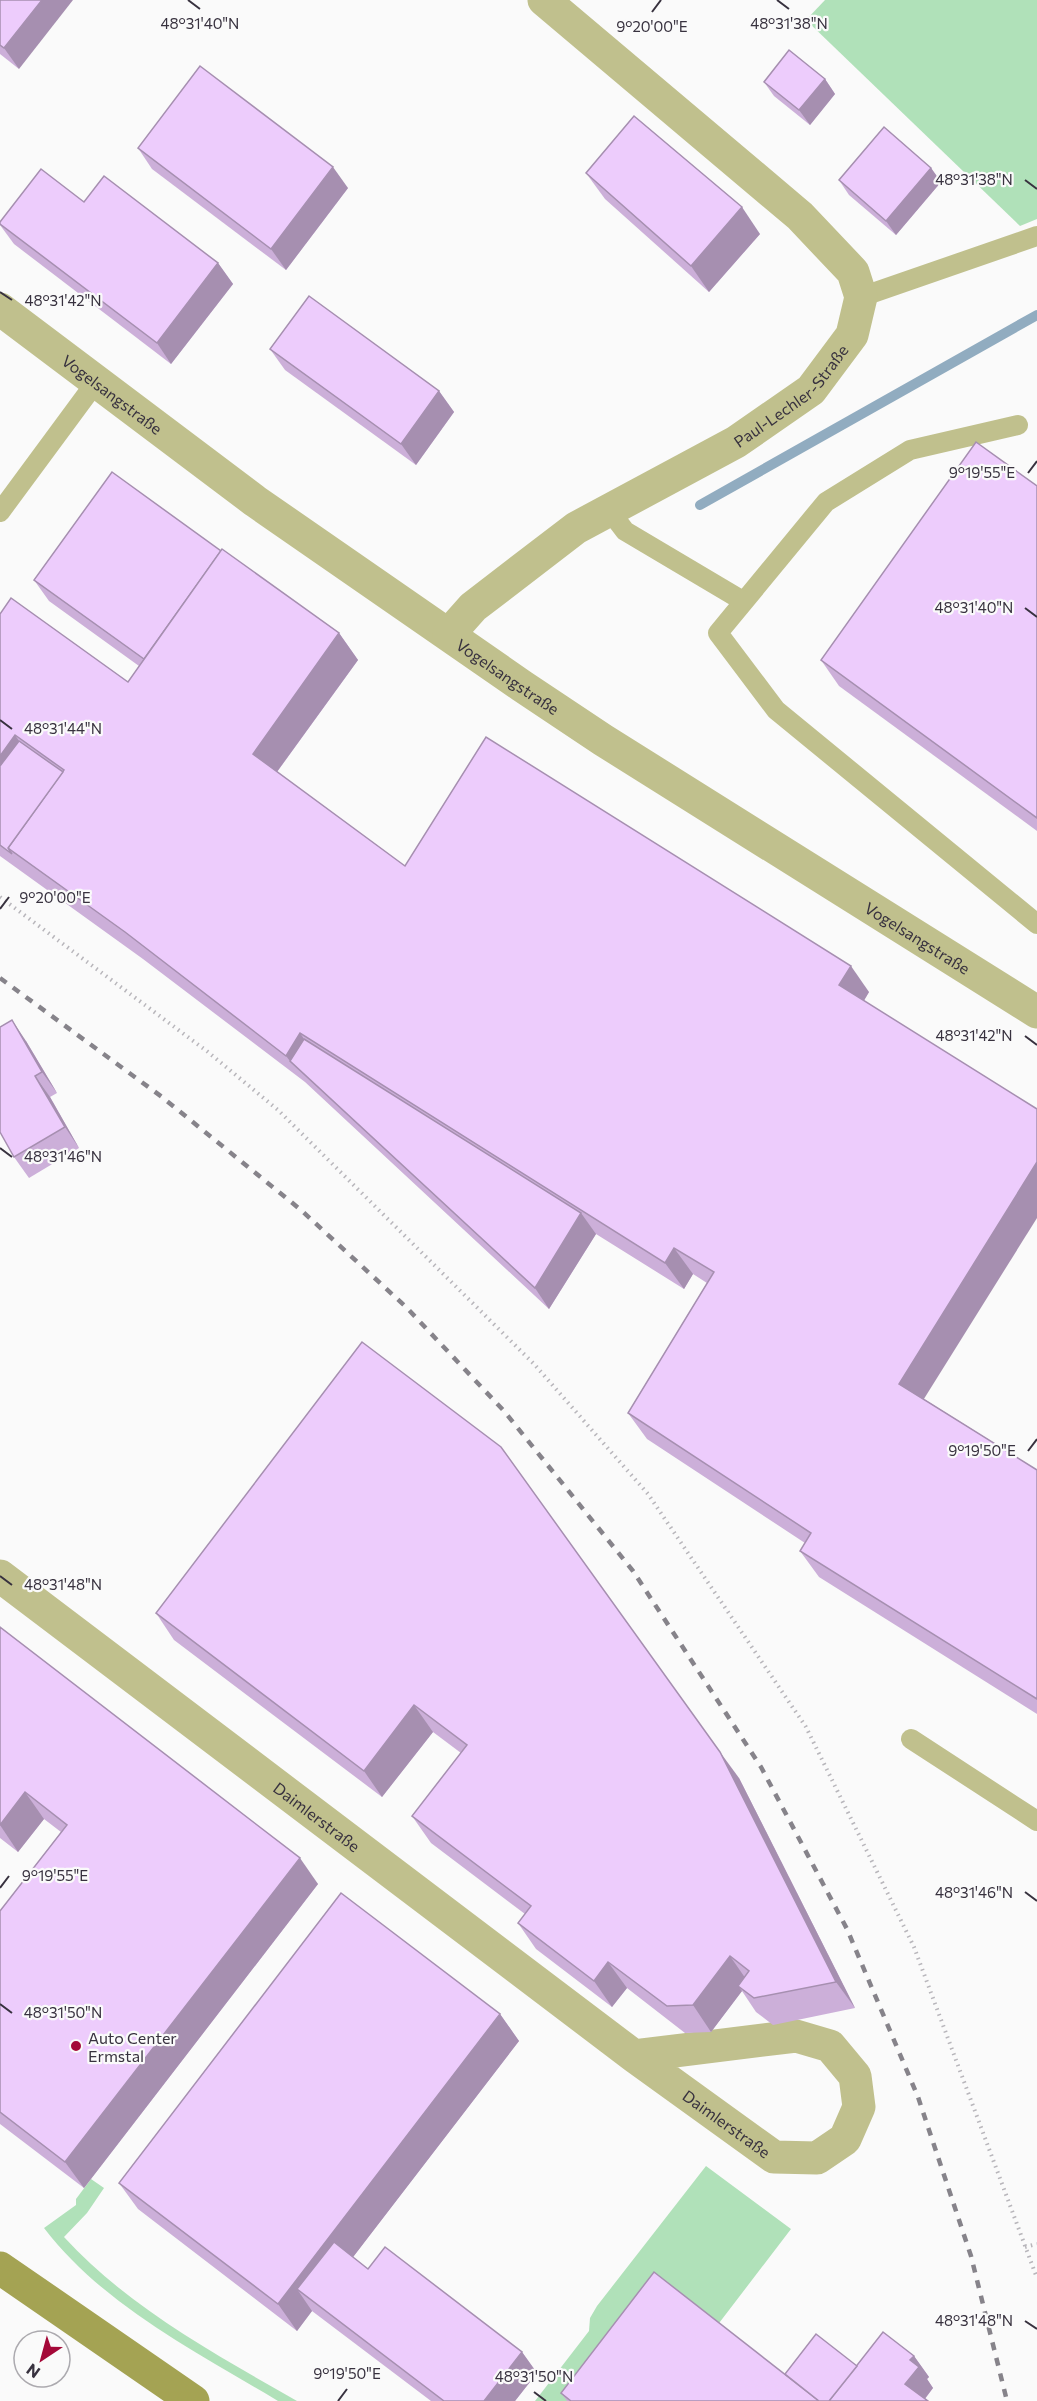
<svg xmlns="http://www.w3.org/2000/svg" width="1037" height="2401" font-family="Commissioner,sans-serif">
<rect width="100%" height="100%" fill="#fafafa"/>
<g fill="#b0e1b9">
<path d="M825 0H1037V219L1020 226 806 20Z"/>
<path d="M706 2166 791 2229 713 2331 593 2401H535L589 2331 590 2318 597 2306Z"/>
<path d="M91 2179 104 2188 87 2213 64 2237C128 2307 215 2354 297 2401H278C196 2352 103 2305 44 2228L76 2205V2199Z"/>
</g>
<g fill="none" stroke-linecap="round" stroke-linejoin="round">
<path stroke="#91acc0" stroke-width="10" d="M700 505 1037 315"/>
<g stroke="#b8b6bb" stroke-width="4" stroke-dasharray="1.5 4.5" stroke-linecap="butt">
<path d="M0 897 208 1052 278 1110 534 1364 648 1494 806 1727 914 1947 1037 2278"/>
<path d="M1025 2247 1037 2244"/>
</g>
<g stroke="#c0c08d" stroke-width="20">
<path d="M861 297 1037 236"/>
<path d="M1018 425 910 450 826 502 718 633 776 710 1037 924"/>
<path d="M609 510 625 531 743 601"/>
<path d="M0 512 96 382"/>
<path d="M911 1739 1037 1821"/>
</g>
<g stroke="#c0c08d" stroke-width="33">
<path id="s1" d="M0 309 255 501 522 686 603 740 1037 1012"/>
<path id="s2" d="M449 634 473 607 576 528 736 442 811 390 852 335 861 297 853 272 800 216 544 0"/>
<path id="s3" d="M0 1576 634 2056 774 2157 817 2158 845 2139 859 2107 855 2076 830 2046 796 2036 634 2056"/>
</g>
<path stroke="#a4a353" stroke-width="33" d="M0 2268 193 2401"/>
<path stroke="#86838a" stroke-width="4.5" stroke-dasharray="8 8" stroke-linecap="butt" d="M0 978 162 1097 301 1210 406 1307 504 1411 633 1571 761 1767 847 1929 918 2097 971 2256 1007 2401"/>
</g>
<g fill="#ccafd9">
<path d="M0 0 19 69 0 54Z"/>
<path d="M825 79 835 94 810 125 774 96 764 82Z"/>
<path d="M138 148 348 188 286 270 152 169Z"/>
<path d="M931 168 941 182 896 235 849 195 839 180Z"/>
<path d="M586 173 760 234 709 292 605 199Z"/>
<path d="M84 202 218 263 233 284 171 364 14 244 0 225V222Z"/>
<path d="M270 349 439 391 454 412 416 465 285 370Z"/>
<path d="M1037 486V831L839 686 821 660Z"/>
<path d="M221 551 339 633 358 660 277 772 405 866 869 992 864 1000 924 1399 1037 1470V1714L819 1577 800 1551 805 1543 647 1439 628 1413 707 1283 693 1274 684 1289 596 1234 549 1309 305 1082 143 959 0 856V614L128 682 139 666 49 601 34 580Z"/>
<path d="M26 1041 57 1093 50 1097 79 1148 29 1178 14 1157Z"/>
<path d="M156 1613 739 1778 855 2008 773 2025 756 2012 742 1991 711 2032 685 2033 627 1988 612 2007 536 1949 518 1923 525 1914 431 1843 412 1816 461 1753 433 1732 382 1797 174 1640Z"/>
<path d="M0 1627 318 1884 84 2188 0 2124V1911L61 1832 44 1819 18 1852 0 1838Z"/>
<path d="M500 2014 519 2041 353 2257 368 2269 522 2352 537 2373 515 2401H431L312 2311 297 2331 138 2209 119 2183Z"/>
<path d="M914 2356 929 2377 927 2379 933 2388 925 2399 928 2401H567L561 2393 785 2374 857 2366Z"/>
</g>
<g fill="#a68fb0">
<path d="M42 0H73L19 69 4 48Z"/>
<path d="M825 79 835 94 810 125 799 110Z"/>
<path d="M333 167 348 188 286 270 271 249Z"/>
<path d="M931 168 941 182 896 235 886 221Z"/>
<path d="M742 207 760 234 709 292 691 266Z"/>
<path d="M218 263 233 284 171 364 157 343Z"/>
<path d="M439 391 454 412 416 465 401 444Z"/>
<path d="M339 633 358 660 271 780 253 754Z"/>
<path d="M15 735 33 762 0 787V756Z"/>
<path d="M851 966 869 992 858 1011 839 985Z"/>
<path d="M12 1020 26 1041 57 1093 42 1072Z"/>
<path d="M300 1033 318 1060 290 1061 286 1056Z"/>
<path d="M35 1076 50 1097 79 1148 65 1127Z"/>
<path d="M1037 1162V1218L917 1410 899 1384Z"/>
<path d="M581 1213 596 1234 549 1309 535 1288Z"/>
<path d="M674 1248 693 1274 684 1289 665 1263Z"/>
<path d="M414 1705 433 1732 382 1797 364 1771Z"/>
<path d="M720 1752 739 1778 855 2008 836 1982Z"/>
<path d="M25 1792 44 1819 18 1852 0 1825Z"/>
<path d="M300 1858 318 1884 84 2188 65 2162Z"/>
<path d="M730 1956 748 1982 738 1986 742 1991 711 2032 693 2005Z"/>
<path d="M608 1962 627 1988 612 2007 594 1981Z"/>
<path d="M500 2014 519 2041 317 2304 297 2289 312 2311 297 2331 278 2304Z"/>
<path d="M522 2352 537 2373 515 2401H484Z"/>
<path d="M914 2356 929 2377 927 2379 933 2388 923 2401 905 2384 910 2360Z"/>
</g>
<g fill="#edccfc" stroke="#a68fb0" stroke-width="1.5">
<path d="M0 0H42L4 48 0 45Z"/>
<path d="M789 50 825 79 799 110 764 82Z"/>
<path d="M200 66 333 167 271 249 138 148Z"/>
<path d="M634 116 742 207 691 266 586 173Z"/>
<path d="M884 127 931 168 886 221 839 180Z"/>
<path d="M41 169 84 202 104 176 218 263 157 343 0 224V222Z"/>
<path d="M309 296 439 391 401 444 270 349Z"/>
<path d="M976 442 1037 486V818L821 660Z"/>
<path d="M112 472 221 551 144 659 34 580Z"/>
<path d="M222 549 339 633 253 754 405 866 486 737 851 966 839 985 1037 1109V1162L899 1384 1037 1470V1699L800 1551 811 1533 628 1413 714 1272 674 1248 665 1263 300 1033 286 1056 125 932 8 848 64 770 15 735 0 756V614L11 598 128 682Z"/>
<path d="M19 741 63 772 8 848 12 854 0 845V766Z"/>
<path d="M12 1020 42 1072 35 1076 65 1127 14 1157 0 1132V1027Z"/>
<path d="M304 1039 581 1213 535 1288 290 1061Z"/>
<path d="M362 1342 501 1447 720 1752 836 1982 754 1998 738 1986 749 1971 730 1956 693 2005 667 2006 608 1962 594 1981 518 1923 531 1906 412 1816 467 1745 414 1705 364 1771 156 1613Z"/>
<path d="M0 1627 300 1858 65 2162 0 2112V1911L67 1825 25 1792 0 1825Z"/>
<path d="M341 1893 500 2014 278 2304 119 2183Z"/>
<path d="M334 2242 368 2269 385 2247 522 2352 484 2401H444L297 2289Z"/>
<path d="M654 2272 819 2401H571L561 2393Z"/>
<path d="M883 2332 914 2356 910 2360 919 2367 905 2384 928 2401H829Z"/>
<path d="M816 2334 857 2366 829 2401H819L785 2374Z"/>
</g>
<path fill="none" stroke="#38323f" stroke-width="2" d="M188 0 200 9M777 0 789 9M652 12 661 0M1025 180 1037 189M0 292 12 300M1028 473 1037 461M1025 608 1037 617M0 720 12 729M0 909 9 897M1025 1036 1037 1045M0 1148 12 1157M1028 1451 1037 1439M0 1576 12 1585M0 1888 9 1876M1025 1892 1037 1901M0 2004 12 2013M1025 2321 1037 2329M534 2392 546 2401M338 2401 347 2389"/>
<circle fill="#a40838" stroke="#fafafa" stroke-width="2" cx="76" cy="2046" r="6"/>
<g text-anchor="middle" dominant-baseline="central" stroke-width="4.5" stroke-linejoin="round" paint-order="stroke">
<g font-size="16" fill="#38323f" stroke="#fafafa">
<text stroke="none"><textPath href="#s2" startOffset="420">Paul-Lechler-Straße</textPath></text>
<text stroke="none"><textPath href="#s1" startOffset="141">Vogelsangstraße</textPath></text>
<text stroke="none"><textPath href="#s1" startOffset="627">Vogelsangstraße</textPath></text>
<text stroke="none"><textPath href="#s1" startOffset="1113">Vogelsangstraße</textPath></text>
<text stroke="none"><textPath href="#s3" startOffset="398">Daimlerstraße</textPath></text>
<text stroke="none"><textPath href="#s3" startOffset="910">Daimlerstraße</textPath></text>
</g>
<g font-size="16" fill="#38323f" stroke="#fafafa" text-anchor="start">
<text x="88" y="2037">Auto Center<tspan x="88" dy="18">Ermstal</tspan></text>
</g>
</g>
<g font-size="15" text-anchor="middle" fill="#38323f" stroke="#fafafa" stroke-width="4.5" stroke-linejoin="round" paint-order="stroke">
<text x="200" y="29">48°31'40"N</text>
<text x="789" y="29">48°31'38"N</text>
<text x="652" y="32">9°20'00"E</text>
<text x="974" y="185">48°31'38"N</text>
<text x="63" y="306">48°31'42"N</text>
<text x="982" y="478">9°19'55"E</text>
<text x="974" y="613">48°31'40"N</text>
<text x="63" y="734">48°31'44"N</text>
<text x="55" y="903">9°20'00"E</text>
<text x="974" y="1041">48°31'42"N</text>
<text x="63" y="1162">48°31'46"N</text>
<text x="982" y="1456">9°19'50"E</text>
<text x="63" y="1590">48°31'48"N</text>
<text x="55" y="1881">9°19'55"E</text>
<text x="974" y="1898">48°31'46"N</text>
<text x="63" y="2018">48°31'50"N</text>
<text x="974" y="2326">48°31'48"N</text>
<text x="347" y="2379">9°19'50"E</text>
<text x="534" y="2382">48°31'50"N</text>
</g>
<g transform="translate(42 2359) rotate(216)"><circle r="28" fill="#fafafa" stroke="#acaaaf" stroke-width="1.5"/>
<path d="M0-4.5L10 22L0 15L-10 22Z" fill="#a40838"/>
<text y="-9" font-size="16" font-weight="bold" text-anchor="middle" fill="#38323f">N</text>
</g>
</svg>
